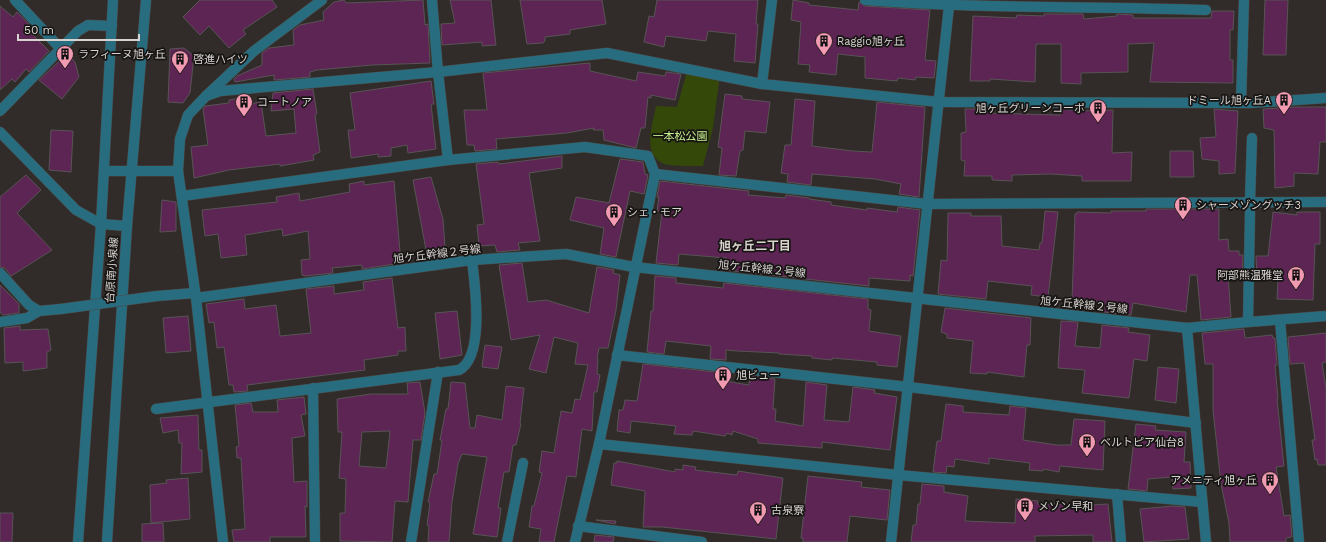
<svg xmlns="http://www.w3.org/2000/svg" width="1326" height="542" font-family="'Work Sans','Noto Sans JP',sans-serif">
<rect width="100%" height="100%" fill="#312c29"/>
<path fill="#334809" d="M688 68 720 75 713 128 703 166C694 166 669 167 662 163 642 153 653 122 656 106L677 107Z"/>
<g fill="#5d2553" stroke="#595357" fill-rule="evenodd">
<path d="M200 0H272L277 7 243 30 246 34 229 48 209 26 200 35 183 17Z"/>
<path d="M344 0 346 3 423 0 425 25 428 24 430 63 372 65 317 70 310 72V77L274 80V75L235 82 234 79 237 76 262 65V53L269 48 294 45 293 30 300 25 324 20 323 12 334 2Z"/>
<path d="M450 0H491L496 45 482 46V42L442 45 441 24 455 23Z"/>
<path d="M520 0H602L606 24 570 30V34L545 37V41L543 43 527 44Z"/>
<path d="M657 0H758L756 24H758L755 63 734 61 736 34 708 31 706 41 666 36 664 47 644 42 649 16 654 17Z"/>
<path d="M793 0 809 3V5L858 10 859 2 865 6 930 10 925 60 936 61 934 78 916 77 915 80 898 78 897 81 865 78V57L838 54 836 75 809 72 810 65 798 64 801 22 791 20Z"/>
<path d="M1265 0H1288L1286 55H1263Z"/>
<path d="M0 6 13 17 17 12 29 24 26 28 49 51 29 72 26 69 15 82 12 79 0 90Z"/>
<path d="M1212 11H1234L1233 30H1230V60H1233V83L1150 82 1154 43 1128 44V72L1081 73V84L1061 83V44H1036L1035 82 990 79V81H970L973 16 1016 18 1017 15 1044 16V14H1083L1084 19 1117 16V14L1133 15V18H1211Z"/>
<path d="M184 48 194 56 190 93 183 103 168 102 170 49Z"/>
<path d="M67 54 75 62 79 77 62 99 39 80Z"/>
<path d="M590 63V71L636 81 638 72 665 76 666 72 681 74 675 100 651 95V98L648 97 645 128H641L636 148 604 140 603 130H593L594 128 567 133 496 139 497 149 475 151 474 145H467L464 110H487L483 73Z"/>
<path d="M431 81 434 104H431L436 149 408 153 407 145 391 148V156L378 157V154L351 158 348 130H355L350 93Z"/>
<path d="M313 89 317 114 315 115 320 152 313 155 314 160 280 166V164L229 170 194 178 191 147 208 145 203 109 205 106 229 103V100L247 97 249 104 261 102 266 136 296 133 294 109 271 111 273 93Z"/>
<path d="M725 94 742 96V99L770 102 766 133 745 131 743 150 740 151 736 176 719 175 722 148 718 147Z"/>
<path d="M795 99 815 101 812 146 853 151 872 152 877 102 925 107 919 197 899 194 901 184 875 179 812 174 811 185 787 182 788 174 781 173 785 145H791Z"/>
<path d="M1295 107H1326V142H1320L1318 174 1294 173V186L1275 188 1274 130 1264 128 1263 109Z"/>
<path d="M965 109H988V113L1060 115V109L1081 111 1113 110 1112 153 1132 152 1131 181H1082V176L1051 174 1012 175V181L992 180V176H964L965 161 961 160V133L966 132Z"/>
<path d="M1214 109 1238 111 1235 173 1219 174V161L1202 159 1200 138 1216 137Z"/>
<path d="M51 130 73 131 71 172 49 170Z"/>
<path d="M1170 151H1193L1194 177H1170Z"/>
<path d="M562 156V168L529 173 540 241 518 243 520 250 497 252 495 245 479 246 477 225 484 224 476 164 498 162 499 164Z"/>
<path d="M620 159 643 162 645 174 648 175 644 194 630 191 616 257 600 254 604 228 570 220 576 197 609 203Z"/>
<path d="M26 175 41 190 17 213 52 250 11 276 5 268 0 267V197Z"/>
<path d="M431 177 443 219 445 248 426 250 413 180Z"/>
<path d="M364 181V185L394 181 401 263 362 269V265L332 268 333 273 305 276 302 275 301 260 310 259 308 231 283 236 282 229 245 235 247 255 221 258 218 234 205 236 202 210 277 202 276 197 299 193 300 201 350 192 349 184Z"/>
<path d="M660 181 749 191 748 195 785 198 786 195 809 198V199L831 202V205L867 210V208L897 212 898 207 920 210 913 276 910 275V281L869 278V286L725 270 726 258 679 254 678 265 656 263 662 211H657L659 197H657Z"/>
<path d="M162 200 176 202V231L160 232Z"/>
<path d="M1146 209H1219V240L1228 239 1229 251H1239V255H1243L1242 273 1228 274 1231 317 1201 320 1197 275H1190L1186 312 1133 303 1131 315 1104 312V302L1072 301 1075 214H1077V212L1111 213V211H1146Z"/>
<path d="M1045 211 1058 212 1048 297 1031 295 1032 286 988 281 986 299 938 294 941 260 947 261 948 213H971V216H1001L1002 246 1039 250 1040 243H1042Z"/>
<path d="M1273 212 1297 215V212H1320V244H1315L1313 300 1277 299 1278 279 1257 278 1256 256H1268Z"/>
<path d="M522 263 528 302 546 300 589 313 597 267 614 270 613 273 620 275 616 310 608 348H599L597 359H598L597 374 600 375 597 392H594L592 431 582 429 576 477 567 476 554 542H539L541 529 529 527 532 506H534L542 473 539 472 542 451 554 453 561 411 572 413 575 399 580 400 588 365 575 364 578 343 554 337 546 373 529 369 540 335 511 340 499 265Z"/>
<path d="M655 276 676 278V283L723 288 724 283 868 299V309L871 310 869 331 901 336 897 367 877 365V362L832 358V360L812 358V356L779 354V353L737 351 726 350V360L710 359 711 346 666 341 664 354 647 352 651 311H653Z"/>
<path d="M392 278 398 328 405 327 406 351H398V355L364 360 365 370 247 385 248 391 234 392 233 385H229L224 347 217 348 214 322 209 323 206 304 244 299 245 309 276 305 280 336 311 333 306 289 334 286V294L364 290 363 282Z"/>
<path d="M0 285 19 304V313L3 315 0 312Z"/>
<path d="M945 308 1031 318 1030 345H1027L1024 377 987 372V374L970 373 973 341 947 338V334L941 332Z"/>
<path d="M457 311 462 355 440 359 435 313Z"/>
<path d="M188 316 191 351 166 353 163 318Z"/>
<path d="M1061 321 1078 322 1075 346 1100 348 1102 325 1129 328 1128 332 1150 335 1147 361 1134 359 1129 398 1082 393 1085 370 1058 368Z"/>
<path d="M20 326V330L48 329 51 350 47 352V368L23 371V362L5 363 4 328Z"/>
<path d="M1244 329 1245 338 1272 335 1273 338H1275L1277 365H1275L1278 399H1277L1284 466 1276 467 1284 516 1290 515 1292 537 1286 538V542H1230L1229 523 1221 484 1213 410V364H1205L1202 333Z"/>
<path d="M1326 333V362L1322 363 1326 388V465H1318L1317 459 1315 460 1312 440H1315L1304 363 1290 364 1288 337Z"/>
<path d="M485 345 502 347 498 369 482 367Z"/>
<path d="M643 364 725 373V381L749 385 750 376 775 379 773 409H776L775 421 803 426 806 382 827 385 824 420 849 422 853 387 875 390 874 393 897 397 890 450 822 442V448L758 443V439L733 431 732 435 727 433 725 436 693 431 692 435 674 434 676 426 631 421 630 433 617 431 619 410H623L625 400 637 401Z"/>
<path d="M1158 367 1179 369 1176 403 1155 400Z"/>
<path d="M420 382 425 413 421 440H413L408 502 395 501 392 542 340 541V513H345L346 479 339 478 342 432H338L337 399 371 394H408L407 383ZM390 431 386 468 359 466 362 432Z"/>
<path d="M451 382 465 383 470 428H475L477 415 502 420 506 386 524 388 520 423 521 424 516 445H513L509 472H504L498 508H501L497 537 473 534 487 457 462 454 458 464 452 502 449 542H428L429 526 427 525 430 503 428 502 434 474H437L442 440H440L446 409H448Z"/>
<path d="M304 397 306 414 301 415 305 436 292 438 294 482 307 481V507L305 506 306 537H270V542H234L232 530 245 529 241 458H237L236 447 239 446 235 405 251 403 253 412H278L277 400Z"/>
<path d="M946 404 963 406V412L1009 415 1010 406 1026 408 1023 440 1057 445H1071L1074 419 1105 421 1103 470 1060 466 1059 472 1043 469V471L1029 470 1030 463 989 458V464L955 459 954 467 947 466 946 473 933 472 937 441H941Z"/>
<path d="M198 415 199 450H202V472L181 474 182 443H179L178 430 163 433 160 418Z"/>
<path d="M1136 424 1156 426 1155 430 1186 432 1184 462H1190L1191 488 1173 489 1172 477 1148 479 1147 491 1128 489Z"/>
<path d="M617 461 675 472V469L683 470V465L696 467 695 470 737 475 738 471 783 478 776 539 662 527H643L645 491 611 485 614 463H617Z"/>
<path d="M808 476 862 482 861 487 890 490 887 520 850 516 847 542H803V538H801Z"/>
<path d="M188 478 190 519 151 523 150 485 167 483 166 480Z"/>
<path d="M922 484 944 486V492L968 496 965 521 1015 523 1016 499 1038 501 1037 504H1074V506L1108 504 1112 542H1093V535L1035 536V542H911L913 525H916L918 504H920Z"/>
<path d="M1173 506 1185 507 1189 539 1144 542 1140 509Z"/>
<path d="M0 513H13L12 542H0Z"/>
<path d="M596 520 616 521 615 524Z"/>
<path d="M163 523 164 542H142V524Z"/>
<path d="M595 535 614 537 613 542H594Z"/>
</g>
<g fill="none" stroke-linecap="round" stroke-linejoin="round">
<g stroke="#4c4744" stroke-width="11">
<g id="minor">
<path d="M15 0 61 49"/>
<path d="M432 0 438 72 448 160"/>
<path d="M865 0C978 9 1092 6 1206 10"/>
<path d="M762 84 772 0"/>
<path d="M206 96 220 91 438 72 607 53 762 84 939 102 1250 103 1326 98"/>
<path d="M1241 103 1244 0"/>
<path d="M0 111 78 31 88 25 112 26"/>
<path d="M0 132 76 210 101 224 127 226"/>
<path d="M104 171H178"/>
<path d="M182 196 448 160 585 147 648 156 655 174"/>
<path d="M1250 201 1252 138"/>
<path d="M0 273 29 305 39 311"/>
<path d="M157 296 195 293"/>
<path d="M196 298 472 260 566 254 634 267 1187 328 1248 322 1326 316"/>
<path d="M1280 320 1299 542"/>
<path d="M0 322 27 318 39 311 61 309"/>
<path d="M1248 322 1250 213"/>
<path d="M1187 328 1206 542"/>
<path d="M617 355 909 387 1196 423"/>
<path d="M313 388 315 542"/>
<path d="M156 409 459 370C485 357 475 285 472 260"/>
<path d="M599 444 898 475 1202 502"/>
<path d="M1117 494 1121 542"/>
<path d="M578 526 702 542"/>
<path d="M223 542 196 298 178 171 180 139 188 115 206 96 254 51 322 0"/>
<path d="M411 542 438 372"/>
<path d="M507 542 523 463"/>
<path d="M575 542 599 444 655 174 927 204 1326 202"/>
<path d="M891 542 949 6"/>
</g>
</g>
<g stroke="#4c4744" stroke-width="11">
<g id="tertiary">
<path d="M78 542 101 224 113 0"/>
<path d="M107 542 127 226 146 0"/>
</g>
</g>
<use href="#minor" stroke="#286d7f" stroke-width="10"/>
<use href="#tertiary" stroke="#286d7f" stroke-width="10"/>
<g stroke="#4c4744" stroke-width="11" stroke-linecap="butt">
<path id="minor-bridge" d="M61 309 157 296"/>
</g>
<use href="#minor-bridge" stroke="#286d7f" stroke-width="10"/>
</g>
<defs>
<g id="building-pin" transform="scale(0.9)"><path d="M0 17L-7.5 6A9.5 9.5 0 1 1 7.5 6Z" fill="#f19ab2" stroke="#171513"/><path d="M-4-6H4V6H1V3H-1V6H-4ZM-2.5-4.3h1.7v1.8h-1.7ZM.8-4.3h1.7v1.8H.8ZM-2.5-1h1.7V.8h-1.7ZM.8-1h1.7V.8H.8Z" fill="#111"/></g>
</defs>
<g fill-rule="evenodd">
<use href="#building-pin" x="824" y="41"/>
<use href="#building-pin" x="65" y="54"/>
<use href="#building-pin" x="180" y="59"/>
<use href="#building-pin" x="1284" y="100"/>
<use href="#building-pin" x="244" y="102"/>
<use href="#building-pin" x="1098" y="108"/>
<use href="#building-pin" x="1183" y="205"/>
<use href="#building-pin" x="614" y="212"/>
<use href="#building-pin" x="1296" y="275"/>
<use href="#building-pin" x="723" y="375"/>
<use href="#building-pin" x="1087" y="442"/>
<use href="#building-pin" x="1270" y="480"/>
<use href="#building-pin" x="1025" y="506"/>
<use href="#building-pin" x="758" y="510"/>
</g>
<g text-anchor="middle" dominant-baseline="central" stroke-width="3.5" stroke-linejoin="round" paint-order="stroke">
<g font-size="11" fill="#d7d3d1" stroke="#171513" text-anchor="start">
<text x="837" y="41">Raggio旭ヶ丘</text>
<text x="78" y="54">ラフィーヌ旭ヶ丘</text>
<text x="193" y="59">啓進ハイツ</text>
<text x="1271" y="100" text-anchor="end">ドミール旭ヶ丘A</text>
<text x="257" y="102">コートノア</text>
<text x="1085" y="108" text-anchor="end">旭ヶ丘グリーンコーポ</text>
<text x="1196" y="205">シャーメゾングッチ3</text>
<text x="627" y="212">シェ・モア</text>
<text x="1283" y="275" text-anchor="end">阿部熊温雅堂</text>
<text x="736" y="375">旭ビュー</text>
<text x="1100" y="442">ベルトピア仙台8</text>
<text x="1257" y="480" text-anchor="end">アメニティ旭ヶ丘</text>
<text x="1038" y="506">メゾン早和</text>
<text x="771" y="510">古泉寮</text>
</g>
<g font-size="11" fill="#c7f08d" stroke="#171513">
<text x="680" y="136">一本松公園</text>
</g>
<g font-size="11" fill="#d7d3d1" stroke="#171513">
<text transform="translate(437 254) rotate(-7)">旭ケ丘幹線２号線</text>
<text transform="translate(762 269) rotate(6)">旭ケ丘幹線２号線</text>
<text transform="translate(112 270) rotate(-86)">台原南小泉線</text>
<text transform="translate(1084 305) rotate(6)">旭ケ丘幹線２号線</text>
</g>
<g font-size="12" font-weight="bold" fill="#dad3ce" stroke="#171513">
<text x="755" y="246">旭ヶ丘二丁目</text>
</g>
</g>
<path d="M18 34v6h121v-6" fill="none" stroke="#d7d3d1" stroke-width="2"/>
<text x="24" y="34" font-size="12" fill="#d7d3d1" stroke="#171513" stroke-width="3" paint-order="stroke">50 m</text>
</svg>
